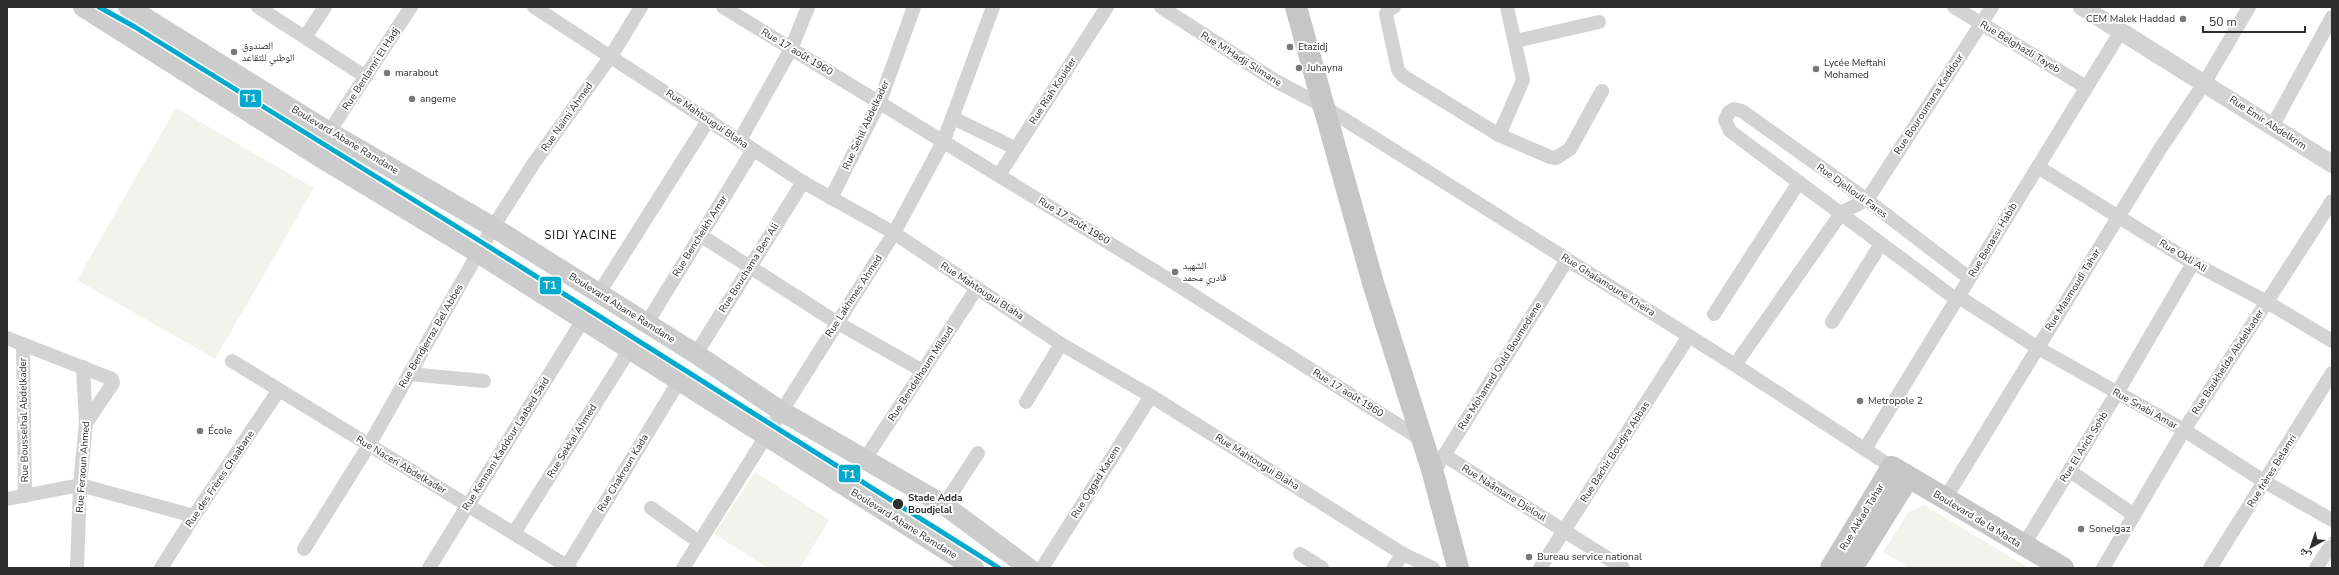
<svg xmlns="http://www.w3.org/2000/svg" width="2339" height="575" font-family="'Nunito Sans','Noto Naskh Arabic',sans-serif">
<rect width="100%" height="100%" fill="#fff"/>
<g fill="#f2f4ec">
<path d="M176 108 314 188 215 359 77 280Z"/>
<path d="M755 472 829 520 800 568H768L714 534Z"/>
<path d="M1924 505 2029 568H1909L1883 552 1908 513Z"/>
</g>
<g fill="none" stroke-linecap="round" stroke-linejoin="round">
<g stroke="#d3d3d3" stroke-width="14">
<path d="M258 7 366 77"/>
<path d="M534 7 803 182 894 233 1061 344 1151 396 1403 554 1433 568"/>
<path d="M723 7 1168 279 1422 440"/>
<path d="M1161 7 1274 80 1323 106 1449 185 1735 365 1892 467"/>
<path d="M1394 7 1388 10 1386 14 1398 70 1403 76 1499 135 1550 157 1556 158 1570 149 1602 91"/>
<path d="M1954 7 2086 87"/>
<path d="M305 37 325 7"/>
<path d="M1516 41 1599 22"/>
<path d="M953 118 1015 148"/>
<path d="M2273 125 2332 17"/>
<path d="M329 132 411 7"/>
<path d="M1499 135 1523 80 1507 7"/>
<path d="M740 140 791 49 808 7"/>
<path d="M2038 167 2193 263 2267 302 2332 341"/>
<path d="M999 175 1107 7"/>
<path d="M831 198 880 101 914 7"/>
<path d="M700 235 836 322 923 371"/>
<path d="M599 293 709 119"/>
<path d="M1959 297 2038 348 2184 430 2265 482 2332 520"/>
<path d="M1957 300 1730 131 1725 120 1729 112 1734 109 1742 111 1867 200 1969 278"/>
<path d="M1714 314 1799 182"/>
<path d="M1832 322 1881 244"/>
<path d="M647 323 753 150"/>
<path d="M7 338 112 379 113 383 86 423"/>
<path d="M23 344 25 496"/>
<path d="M696 354 803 182"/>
<path d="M232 361 570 568"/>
<path d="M1735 365 1842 212 1867 200 1992 7"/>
<path d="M409 374 484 381"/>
<path d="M1026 402 1061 344"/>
<path d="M1865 449 2121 31"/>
<path d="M1444 455 1623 568"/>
<path d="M865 459 977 288"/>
<path d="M2070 471 2134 515"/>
<path d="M1433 473 1567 260"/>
<path d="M7 499 80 485 194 516"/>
<path d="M1945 499 2160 149 2205 82 2249 7"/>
<path d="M944 505 978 453"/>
<path d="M651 508 699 542"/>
<path d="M514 533 630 349"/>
<path d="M2023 546 2117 393 2193 263"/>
<path d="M304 549 369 445 493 227 534 163 611 56 641 7"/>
<path d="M1300 554 1322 568"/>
<path d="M567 566 679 381"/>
<path d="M77 568 80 485 86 423 83 367"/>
<path d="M161 568 194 516 279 390"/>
<path d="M429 568 583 320"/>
<path d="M683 568 894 233 944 140 993 7"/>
<path d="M1042 568 1151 396"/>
<path d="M1393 568 1403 554"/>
<path d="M1540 568 1689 336"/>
<path d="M2103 568 2184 430 2332 201"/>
<path d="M2210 568 2332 373"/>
<path d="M2316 568 2332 544"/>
</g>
<path stroke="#d3d3d3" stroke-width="18" d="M2082 7 2332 164"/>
<g stroke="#ccc" stroke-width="20">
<path d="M83 7 318 156 478 253 974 568"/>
<path d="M128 7 329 132 493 227 696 354 781 411 944 505 1029 568"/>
</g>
<g stroke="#c6c6c6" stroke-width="22">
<path d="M1296 7 1373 283 1433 473 1458 568"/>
<path d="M1831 568 1892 467 2063 568"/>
<path d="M1852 568 1908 478"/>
</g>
<g stroke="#fff" stroke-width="8">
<path id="tram-1" d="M99 7 135 27 483 243 999 568"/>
</g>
<use href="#tram-1" stroke="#00a9ce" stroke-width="5"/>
</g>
<g fill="#777" stroke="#fff" stroke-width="1.5">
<circle cx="2183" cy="19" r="4"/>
<circle cx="1290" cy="47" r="4"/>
<circle cx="234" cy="52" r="4"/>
<circle cx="1299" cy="68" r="4"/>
<circle cx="1816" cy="69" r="4"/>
<circle cx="387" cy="73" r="4"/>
<circle cx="412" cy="99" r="4"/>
<circle cx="1175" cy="272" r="4"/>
<circle cx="1860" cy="401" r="4"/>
<circle cx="200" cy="431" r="4"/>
<circle cx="2081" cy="529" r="4"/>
<circle cx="1529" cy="557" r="4"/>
</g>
<circle fill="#2e2e2e" stroke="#fff" stroke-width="1.5" cx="898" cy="504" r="6"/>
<g text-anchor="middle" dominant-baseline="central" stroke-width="4" stroke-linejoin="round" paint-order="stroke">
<g font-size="10" fill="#2e2e2e" stroke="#fff" text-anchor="start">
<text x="2175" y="19" text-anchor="end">CEM Malek Haddad</text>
<text x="242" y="46">الصندوق<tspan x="242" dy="12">الوطني للتقاعد</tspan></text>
<text x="1298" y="47">Etazidj</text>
<text x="1824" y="63">Lycée Meftahi<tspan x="1824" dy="12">Mohamed</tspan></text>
<text x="1307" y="68">Juhayna</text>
<text x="395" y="73">marabout</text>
<text x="420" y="99">angeme</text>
<text x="1183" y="266">الشهيد<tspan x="1183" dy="12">قادري محمد</tspan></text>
<text x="1868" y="401">Metropole 2</text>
<text x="208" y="431">École</text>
<text x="2089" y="529">Sonelgaz</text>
<text x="1537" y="557">Bureau service national</text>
</g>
<g font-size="10" fill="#2e2e2e" stroke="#fff">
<text transform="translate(2020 47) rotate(31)">Rue Belghazli Tayeb</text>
<text transform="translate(797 52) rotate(31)">Rue 17 août 1960</text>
<text transform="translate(1241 59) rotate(32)">Rue M'Hadji Slimane</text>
<text transform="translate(371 69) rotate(-57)">Rue Benlamri El Hadj</text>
<text transform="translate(1053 91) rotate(-57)">Rue Riah Kouider</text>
<text transform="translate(1929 104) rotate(-57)">Rue Bouroumana Keddour</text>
<text transform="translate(567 117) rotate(-55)">Rue Naïmi Ahmed</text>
<text transform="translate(707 119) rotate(34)">Rue Mahtougui Blaha</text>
<text transform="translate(2268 123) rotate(33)">Rue Emir Abdelkrim</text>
<text transform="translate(866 125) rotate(-65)">Rue Sehil Abdelkader</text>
<text transform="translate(345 140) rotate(31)">Boulevard Abane Ramdane</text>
<text transform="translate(1852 191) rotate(36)">Rue Djellouli Fares</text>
<text transform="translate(1074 221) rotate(31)">Rue 17 août 1960</text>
<text transform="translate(700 236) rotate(-58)">Rue Bencheikh Amar</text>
<text transform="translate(1993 240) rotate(-59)">Rue Benassi Habib</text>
<text transform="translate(2183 256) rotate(31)">Rue Okli Ali</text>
<text transform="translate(749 268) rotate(-58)">Rue Bouchama Ben Ali</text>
<text transform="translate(1608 285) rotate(32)">Rue Ghalamoune Kheïra</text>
<text transform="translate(2073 290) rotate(-58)">Rue Masmoudi Tahar</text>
<text transform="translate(982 291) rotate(33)">Rue Mahtougui Blaha</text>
<text transform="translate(854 296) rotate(-57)">Rue Lakhmes Ahmed</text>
<text transform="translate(622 308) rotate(32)">Boulevard Abane Ramdane</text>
<text transform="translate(431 336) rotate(-60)">Rue Bendjerraz Bel Abbes</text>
<text transform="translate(2228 362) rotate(-57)">Rue Boukhelda Abdelkader</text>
<text transform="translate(1500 366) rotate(-58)">Rue Mohamed Ould Boumediene</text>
<text transform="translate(921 374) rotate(-57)">Rue Bendelhoum Miloud</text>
<text transform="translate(1348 393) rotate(32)">Rue 17 août 1960</text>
<text transform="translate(2145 409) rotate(29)">Rue Snabi Amar</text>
<text transform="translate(24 420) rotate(-91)">Rue Bousselhal Abdelkader</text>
<text transform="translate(572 441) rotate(-58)">Rue Sekkai Ahmed</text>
<text transform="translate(506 444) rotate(-58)">Rue Kennani Kaddour Laabed Said</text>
<text transform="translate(2084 447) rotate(-58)">Rue El Arich Sohb</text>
<text transform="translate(1615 452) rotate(-57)">Rue Bachir Boudjra Abbas</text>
<text transform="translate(1257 462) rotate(32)">Rue Mahtougui Blaha</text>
<text transform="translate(401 465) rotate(31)">Rue Naceri Abdelkader</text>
<text transform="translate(83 467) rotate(-86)">Rue Feraoun Ahmed</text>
<text transform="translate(2272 471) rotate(-58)">Rue frères Belamri</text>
<text transform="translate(623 473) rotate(-59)">Rue Chakroun Kada</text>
<text transform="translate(220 479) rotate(-56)">Rue des Frères Chaabane</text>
<text transform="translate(1096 482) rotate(-58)">Rue Oggad Kacem</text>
<text transform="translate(1504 493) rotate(32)">Rue Naâmane Djeloul</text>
<text transform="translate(1862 517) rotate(-59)">Rue Akkad Tahar</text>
<text transform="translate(1977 519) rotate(31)">Boulevard de la Macta</text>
<text transform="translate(904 524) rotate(32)">Boulevard Abane Ramdane</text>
</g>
<g font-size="10" font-weight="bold" fill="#2e2e2e" stroke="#fff" text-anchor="start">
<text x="908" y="498">Stade Adda<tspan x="908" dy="12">Boudjelal</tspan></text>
</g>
<g font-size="11" letter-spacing="1" fill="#000" stroke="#fff">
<text x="581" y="235">SIDI YACINE</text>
</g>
</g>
<g stroke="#fff" stroke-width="1.5">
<rect x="239" y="89" width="23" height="19" rx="4" fill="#00a9ce"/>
<rect x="539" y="276" width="23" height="19" rx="4" fill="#00a9ce"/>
<rect x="838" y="464" width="23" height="19" rx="4" fill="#00a9ce"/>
</g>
<g font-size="11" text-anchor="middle" font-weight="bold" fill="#fff">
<text x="250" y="102">T1</text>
<text x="550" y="289">T1</text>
<text x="849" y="478">T1</text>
</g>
<rect width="2339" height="575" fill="none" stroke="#2e2e2e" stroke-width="16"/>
<g transform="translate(2311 547) rotate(220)" stroke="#ffffff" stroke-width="3" paint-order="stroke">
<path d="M0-3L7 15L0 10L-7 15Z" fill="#2e2e2e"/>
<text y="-6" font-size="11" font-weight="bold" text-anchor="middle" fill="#2e2e2e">ش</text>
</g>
<path d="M2203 26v6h102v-6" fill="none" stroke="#2e2e2e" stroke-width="2"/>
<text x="2209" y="26" font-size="12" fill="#2e2e2e" stroke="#ffffff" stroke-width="3" paint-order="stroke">50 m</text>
</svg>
